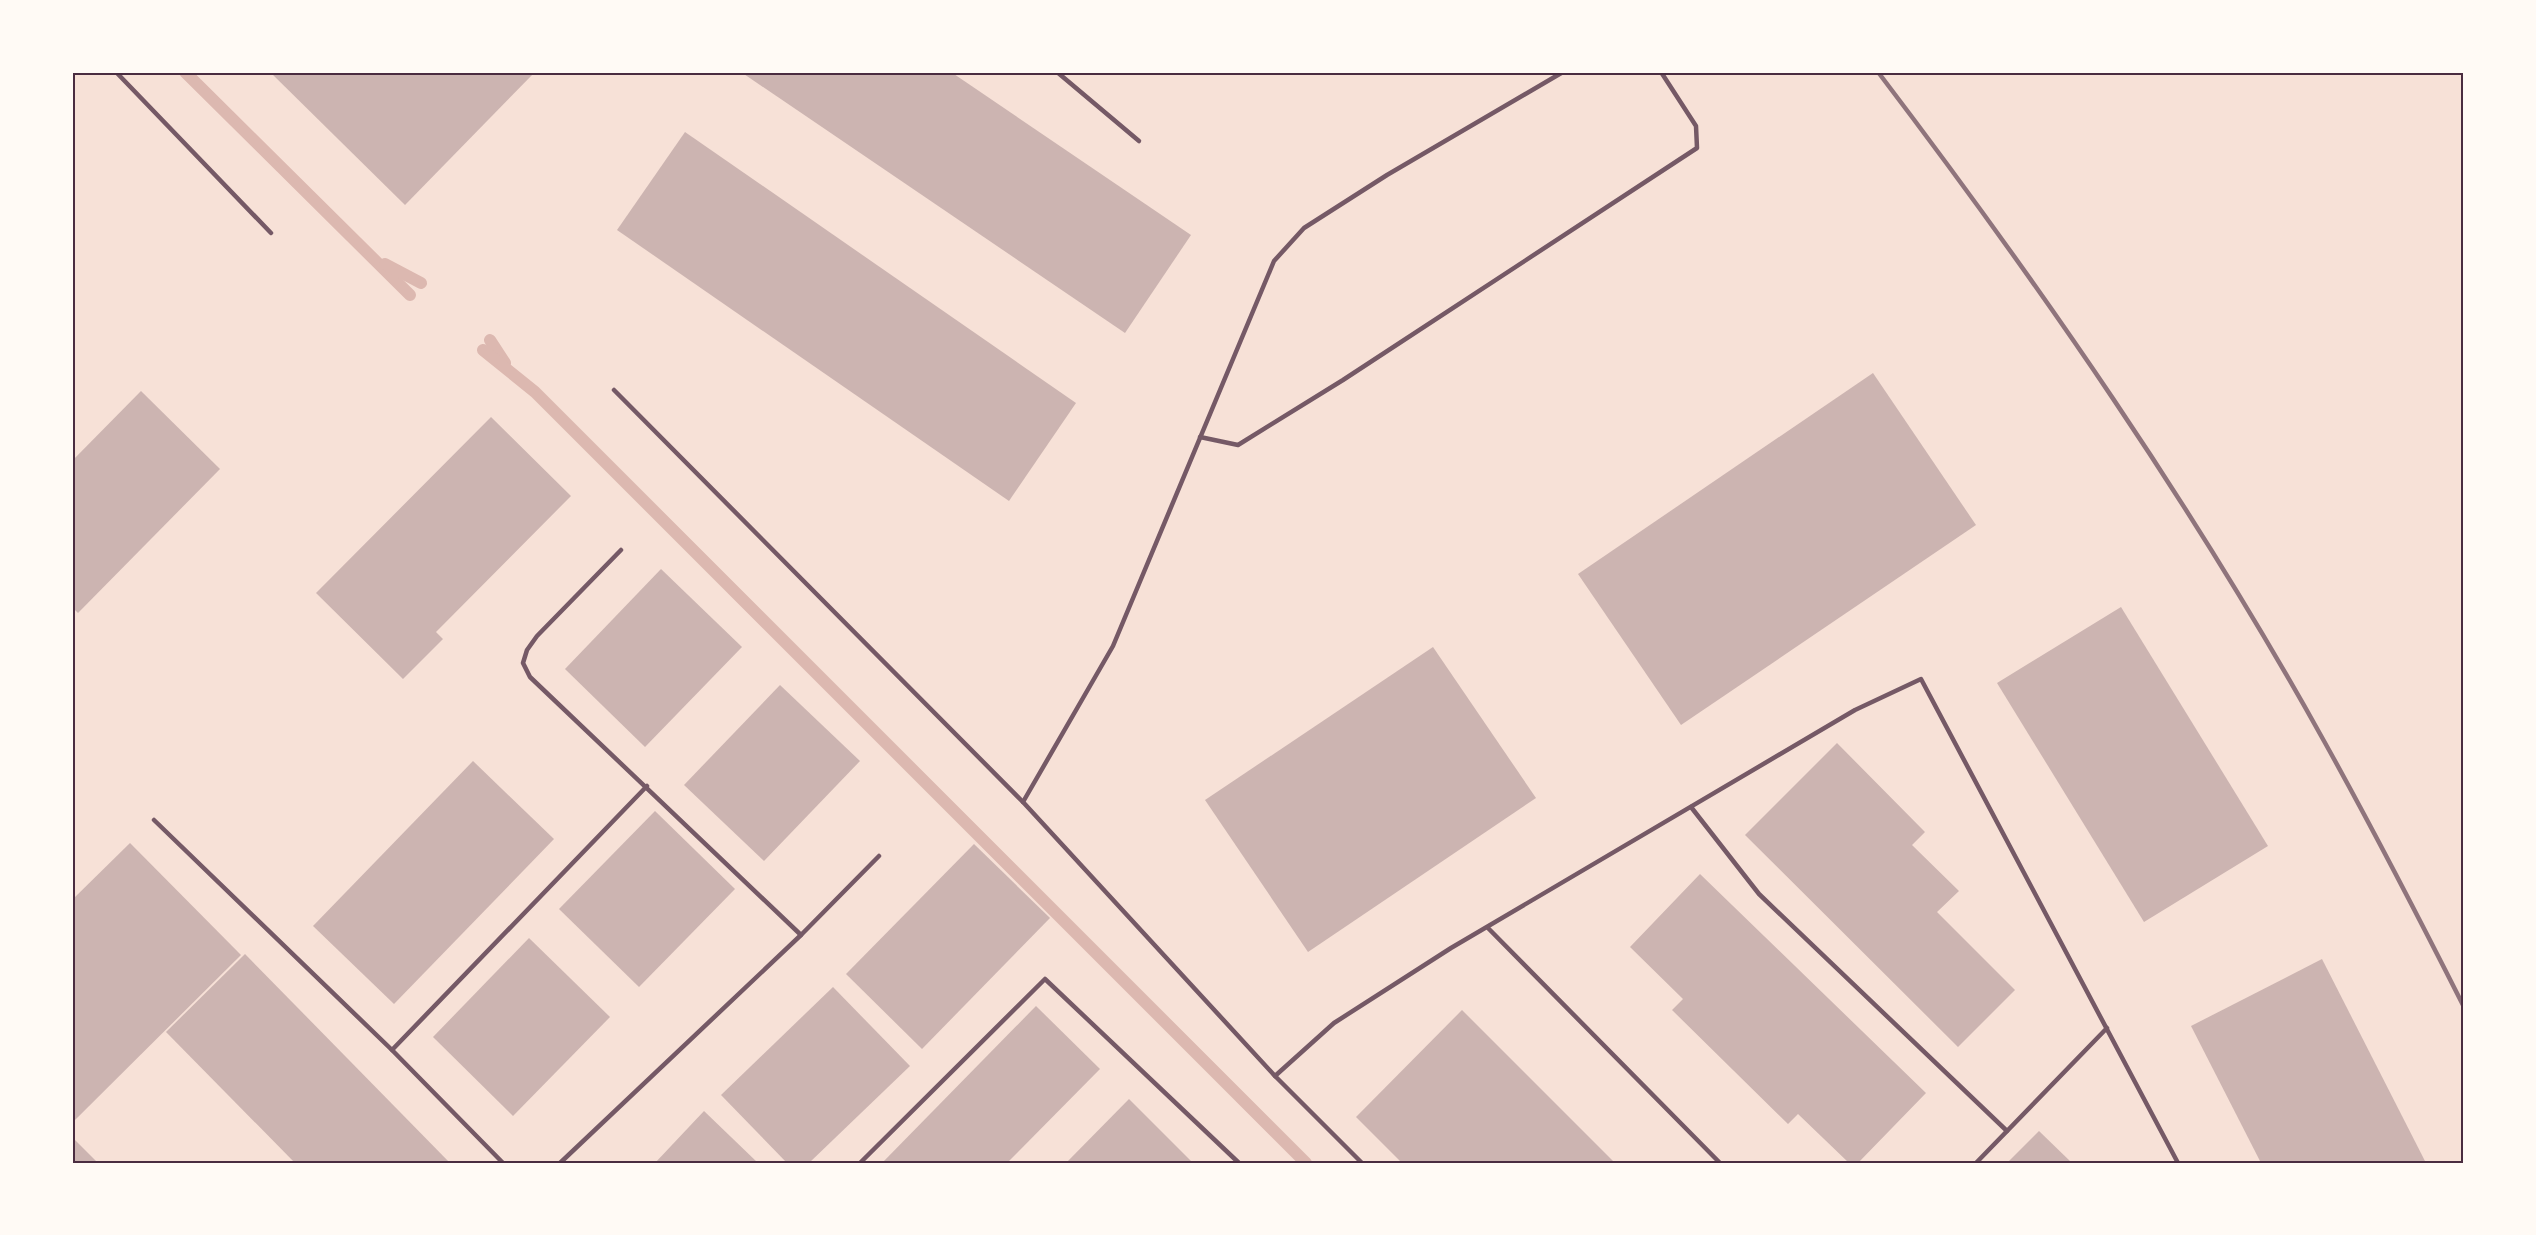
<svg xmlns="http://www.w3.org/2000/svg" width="2536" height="1235" font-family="'Fira Sans Condensed',sans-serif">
<rect width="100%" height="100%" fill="#f7e1d7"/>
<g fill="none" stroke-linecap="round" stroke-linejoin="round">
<g stroke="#dcb8b0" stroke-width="12">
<path d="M185 72 410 295"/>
<path d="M385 264 421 283"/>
<path d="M490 340 505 363"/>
<path d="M483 350 535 392 1306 1163"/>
</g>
</g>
<g fill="#ccb4b1">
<path d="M270 72H535L405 205Z"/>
<path d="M741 72H951L1191 235 1125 333Z"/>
<path d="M685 132 1076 403 1009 501 617 230Z"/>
<path d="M1873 373 1976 525 1681 725 1578 574Z"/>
<path d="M141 391 220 469 78 613 72 607V461Z"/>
<path d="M491 417 571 496 436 632 443 639 403 679 316 593Z"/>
<path d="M661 569 742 647 645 747 565 669Z"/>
<path d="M2121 607 2268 846 2144 922 1997 683Z"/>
<path d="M1433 647 1536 798 1308 952 1205 800Z"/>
<path d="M780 685 860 761 764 861 684 785Z"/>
<path d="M1837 743 1925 832 1912 845 1959 891 1937 912 2015 990 1958 1047 1745 835Z"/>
<path d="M473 761 554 839 394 1004 313 926Z"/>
<path d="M655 811 735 889 639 987 559 909Z"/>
<path d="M130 843 241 955 72 1123V900Z"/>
<path d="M974 844 1050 918 922 1049 846 974Z"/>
<path d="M1700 874 1926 1093 1858 1163H1849L1798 1114 1788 1124 1672 1010 1683 999 1630 947Z"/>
<path d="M529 938 610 1017 513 1116 433 1037Z"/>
<path d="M245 954 450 1163H295L166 1032Z"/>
<path d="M2322 959 2426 1163H2261L2191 1026Z"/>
<path d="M833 987 910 1066 809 1163H787L721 1095Z"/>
<path d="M1036 1006 1100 1069 1007 1163H882Z"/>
<path d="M1462 1010 1615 1163H1402L1356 1117Z"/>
<path d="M1129 1099 1192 1162 1066 1163Z"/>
<path d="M704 1111 758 1163H655Z"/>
<path d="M2039 1131 2072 1163H2007Z"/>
<path d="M72 1137 98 1163H72Z"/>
</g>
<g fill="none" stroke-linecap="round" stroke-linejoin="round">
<g stroke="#755966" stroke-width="4.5">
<path d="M116 72 271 233"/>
<path d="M1057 72 1139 141"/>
<path d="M614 390 1023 802 1275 1076"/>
<path d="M1200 437 1238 445 1343 380 1697 148 1696 126 1661 72"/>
<path d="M621 550 537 636 527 650 523 663 530 677 801 935"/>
<path d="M1023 802 1113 646 1274 261 1304 228 1387 175 1563 72"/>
<path d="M1691 807 1759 894 2007 1131"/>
<path d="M154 820 392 1050 503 1163"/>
<path d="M1488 928 1720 1163"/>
<path d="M392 1050 647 786"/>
<path d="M560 1163 801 935 879 856"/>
<path d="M860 1163 1045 979 1239 1163"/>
<path d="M1362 1163 1275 1076 1334 1023 1451 948 1855 710 1921 679 2178 1163"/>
<path d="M1976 1163 2107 1028"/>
</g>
<path stroke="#8f747c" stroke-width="4.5" d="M1878 72C2040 285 2194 507 2324 741 2373 829 2419 918 2464 1007"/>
</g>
<rect width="2536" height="1235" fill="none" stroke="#fffaf5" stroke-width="147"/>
<rect x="74" y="74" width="2388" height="1088" fill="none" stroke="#4a2c40" stroke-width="2"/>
</svg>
